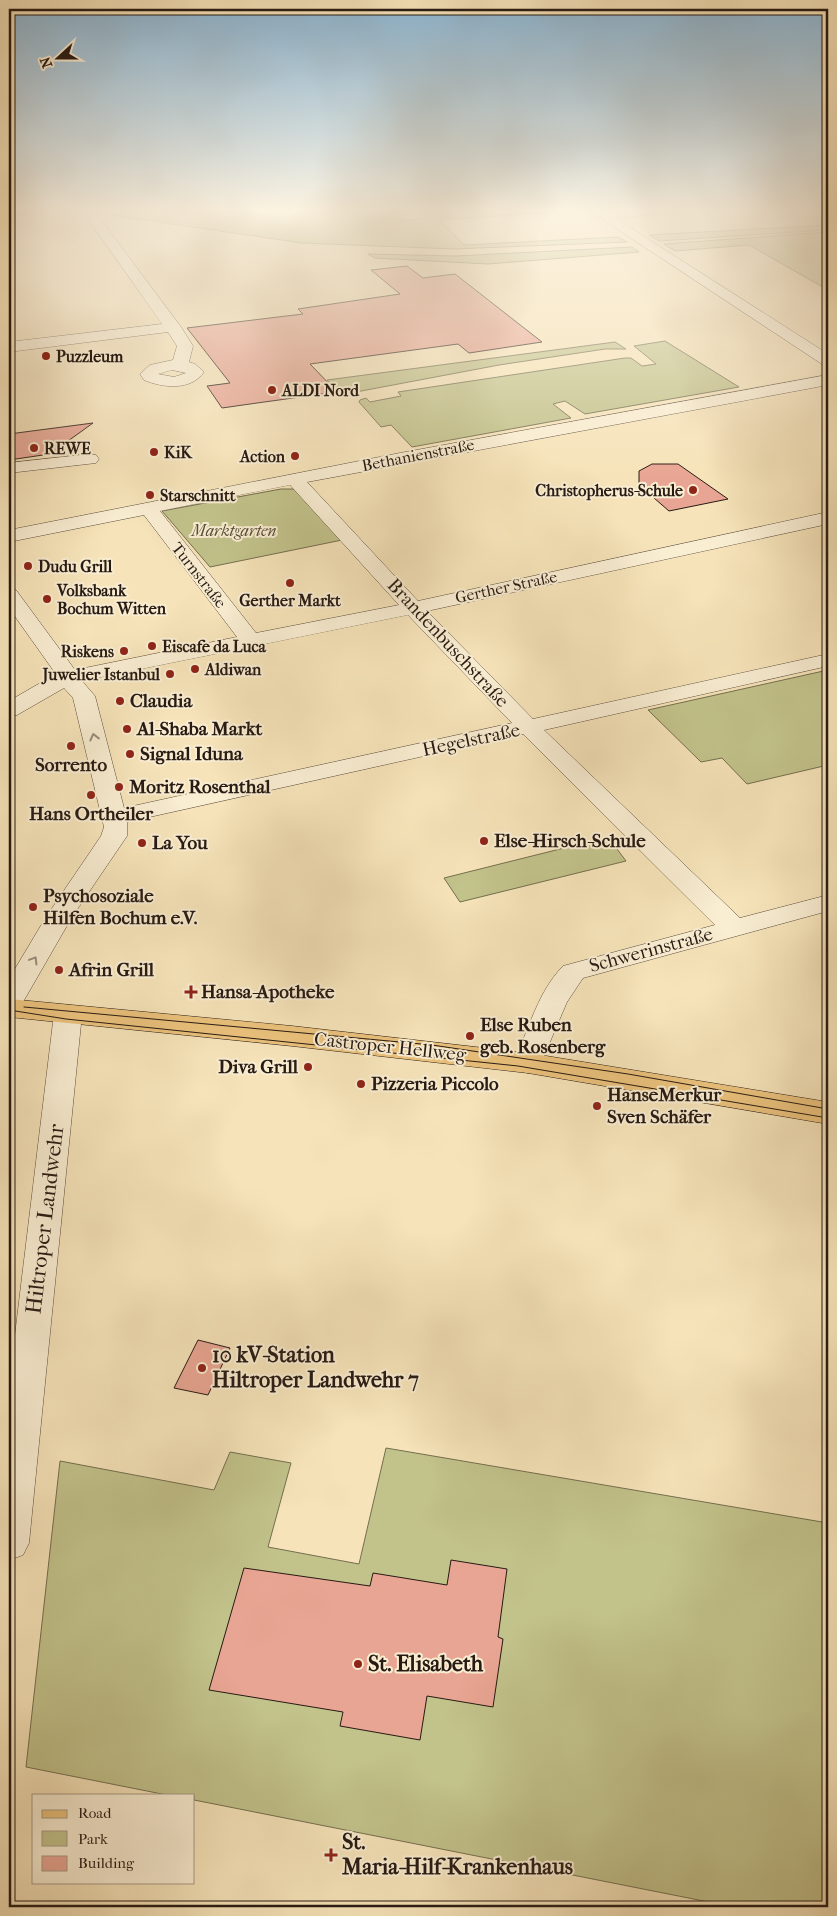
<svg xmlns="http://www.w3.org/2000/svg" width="837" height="1916" font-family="'IM FELL French Canon',serif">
<rect width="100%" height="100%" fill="#f6e3b9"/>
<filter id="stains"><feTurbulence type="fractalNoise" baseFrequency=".004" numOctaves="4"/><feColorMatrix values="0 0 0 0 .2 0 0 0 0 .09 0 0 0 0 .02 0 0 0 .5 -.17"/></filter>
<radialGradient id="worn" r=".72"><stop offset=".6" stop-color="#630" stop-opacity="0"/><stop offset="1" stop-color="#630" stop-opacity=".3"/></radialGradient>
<g fill="#c2c28b" stroke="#746e4f">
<path d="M9 209H77L9 216Z"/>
<path d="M101 209H387L403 221 431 217 420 209H577L580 211 440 220 464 245 618 237 627 242 454 249 302 243 104 214Z"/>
<path d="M828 225V230L659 241 649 235Z"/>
<path d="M828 232V290L749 245 675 251 664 244Z"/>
<path d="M632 247 639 252 488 264 375 258 368 254 456 256Z"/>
<path d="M665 341 739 387 585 414 565 401 553 404 571 418 412 447 391 425 381 427 359 402 360 400 366 398 370 402 401 396 398 392 625 358H631L642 366 656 364 634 346Z"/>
<path d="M615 342 626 349H605L499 365 340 395 327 380Z"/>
<path d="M281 489H300L347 539 210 567 162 511Z"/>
<path d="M828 670V765L747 784 722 758 701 762 648 710Z"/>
<path d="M608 837 626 861 460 902 444 878Z"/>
<path d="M386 1448 828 1523V1907H734L194 1800V1795H167L26 1767 60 1461 214 1490 230 1452 291 1463 268 1547 359 1564Z"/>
</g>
<g fill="#e9a593" stroke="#271a13">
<path d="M407 266 423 278 455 274 542 342 469 353 458 344 310 364 337 392 257 403 222 408 207 386 230 383 187 328 303 314 298 309 400 294 371 270Z"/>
<path d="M93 423 50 454 9 460V434Z"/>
<path d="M652 464H678L728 499 669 511 639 485V471Z"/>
<path d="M198 1340 230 1348 208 1395 174 1388Z"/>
<path d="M451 1560 507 1569 498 1637 503 1639 493 1707 427 1696 420 1740 340 1726 343 1712 209 1690 244 1568 370 1586 373 1573 447 1585Z"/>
</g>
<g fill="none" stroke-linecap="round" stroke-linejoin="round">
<g stroke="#5b4c3c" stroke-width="1">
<g id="minor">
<path d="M81 209H93L181 327 193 346 189 362 195 364 204 372C191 391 163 388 144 380L140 374 150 365 173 360 177 346 168 332 9 352V342L162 324ZM172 370 186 373 174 377 158 374Z"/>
<path d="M587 209 605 211 675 209 669 213 615 218 828 354V366L822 364Z"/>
<path d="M828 375V385L307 482 418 601 828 512V524L427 611 533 719 828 654V666L544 730 740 918 828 895V911L583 978 567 1002 538 1070 528 1073 518 1070 513 1063C529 1030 537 993 563 966L715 925 523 734 127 822V836L72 917 23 1002 19 1009 9 1011V979L46 917 101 836 104 827 73 698 64 688 17 715 9 717V701L54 675 53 670 9 608V588L16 590 75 670 237 637 144 515 9 542V530L400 453ZM290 485 399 605 256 633 160 511ZM408 615 512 723 124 808 95 696 82 681Z"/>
<path d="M90 454 96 455 99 459 96 463 9 473V463Z"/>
<path d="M68 1005 78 1007 82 1014 29 1543 23 1555 9 1560V1384L54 1014 58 1007Z"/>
</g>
</g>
<g stroke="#271a13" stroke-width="1">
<path id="major" d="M9 999 292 1026 528 1053 828 1102V1124L528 1073 292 1046 9 1017Z"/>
</g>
<use href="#minor" fill="#f9edd2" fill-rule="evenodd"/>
<use href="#major" fill="#ebc27c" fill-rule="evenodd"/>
<g stroke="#271a13" stroke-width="1">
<path d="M24 1007 432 1045 628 1074 828 1109"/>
<path d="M9 1010 66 1019 518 1066 828 1118"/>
</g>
</g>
<defs><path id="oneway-chevron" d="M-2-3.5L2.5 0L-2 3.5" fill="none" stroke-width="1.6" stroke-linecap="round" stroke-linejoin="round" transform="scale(1.25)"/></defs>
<g stroke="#9a8e7c">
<use href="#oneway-chevron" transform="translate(94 737) rotate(-104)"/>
<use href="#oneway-chevron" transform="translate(34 960) rotate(-59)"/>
</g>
<linearGradient id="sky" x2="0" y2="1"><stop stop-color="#8bb7d6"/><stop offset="0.44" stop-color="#fbf2e0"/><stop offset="1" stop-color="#fbf2e0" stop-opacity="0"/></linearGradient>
<rect width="837" height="477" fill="url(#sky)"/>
<g fill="#8f2418" stroke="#f9edd2" stroke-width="2">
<circle cx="46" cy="356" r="5"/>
<circle cx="272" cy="390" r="5"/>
<circle cx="34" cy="448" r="5"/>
<circle cx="154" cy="452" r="5"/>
<circle cx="295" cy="456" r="5"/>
<circle cx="693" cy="490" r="5"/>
<circle cx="150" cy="495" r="5"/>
<circle cx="28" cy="566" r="5"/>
<circle cx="290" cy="583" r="5"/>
<circle cx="47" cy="599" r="5"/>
<circle cx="152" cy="646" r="5"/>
<circle cx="124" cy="651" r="5"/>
<circle cx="195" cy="669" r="5"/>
<circle cx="170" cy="674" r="5"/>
<circle cx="120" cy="701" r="5"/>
<circle cx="127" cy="729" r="5"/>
<circle cx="71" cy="746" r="5"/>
<circle cx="130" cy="754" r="5"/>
<circle cx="119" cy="787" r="5"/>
<circle cx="91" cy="795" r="5"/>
<circle cx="484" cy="841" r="5"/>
<circle cx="142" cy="843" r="5"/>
<circle cx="33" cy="907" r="5"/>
<circle cx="59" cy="970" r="5"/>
<path d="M188.5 984.5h5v5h5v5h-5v5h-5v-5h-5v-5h5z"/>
<circle cx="470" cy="1036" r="5"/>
<circle cx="308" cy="1067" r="5"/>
<circle cx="361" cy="1084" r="5"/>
<circle cx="597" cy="1106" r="5"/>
<circle cx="202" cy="1368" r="5"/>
<circle cx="358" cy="1664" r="5"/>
<path d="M328.5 1847.5h5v5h5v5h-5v5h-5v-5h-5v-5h5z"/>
</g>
<g text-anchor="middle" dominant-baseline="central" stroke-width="4" stroke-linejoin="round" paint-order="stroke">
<g font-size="16" font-weight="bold" fill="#271a13" stroke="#f9edd2" text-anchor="start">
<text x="56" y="356">Puzzleum</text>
<text x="282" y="390">ALDI Nord</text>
<text x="44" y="448">REWE</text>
<text x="164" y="452">KiK</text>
<text x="285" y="456" text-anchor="end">Action</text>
<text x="683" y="490" text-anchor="end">Christopherus-Schule</text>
<text x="160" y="495">Starschnitt</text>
<text x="38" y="566">Dudu Grill</text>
<text x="57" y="590">Volksbank<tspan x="57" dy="18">Bochum Witten</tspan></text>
<text x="290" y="600" text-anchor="middle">Gerther Markt</text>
<text x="162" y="646">Eiscafe da Luca</text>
<text x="114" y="651" text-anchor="end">Riskens</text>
<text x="205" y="669">Aldiwan</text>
<text x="160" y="674" text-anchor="end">Juwelier Istanbul</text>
</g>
<g font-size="16" fill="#271a13" stroke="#f9edd2">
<text transform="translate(418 455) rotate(-11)">Bethanienstraße</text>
<text transform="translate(199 575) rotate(52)">Turnstraße</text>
<text transform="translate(506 587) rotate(-12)">Gerther Straße</text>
</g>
<g font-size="16" font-style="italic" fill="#564c37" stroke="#f9edd2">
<text x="234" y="530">Marktgarten</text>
</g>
<g font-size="19" fill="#271a13" stroke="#f9edd2">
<text transform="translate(448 643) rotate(47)">Brandenbuschstraße</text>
<text transform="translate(471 740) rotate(-12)">Hegelstraße</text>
<text transform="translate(651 950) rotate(-15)">Schwerinstraße</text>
<text transform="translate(390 1047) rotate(6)">Castroper Hellweg</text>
</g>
<g font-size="19" font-weight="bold" fill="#271a13" stroke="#f9edd2" text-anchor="start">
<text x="130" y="701">Claudia</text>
<text x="137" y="729">Al-Shaba Markt</text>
<text x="140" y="754">Signal Iduna</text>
<text x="71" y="765" text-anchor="middle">Sorrento</text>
<text x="129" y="787">Moritz Rosenthal</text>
<text x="91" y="814" text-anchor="middle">Hans Ortheiler</text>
<text x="494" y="841">Else-Hirsch-Schule</text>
<text x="152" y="843">La You</text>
<text x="43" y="896">Psychosoziale<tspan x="43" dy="22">Hilfen Bochum e.V.</tspan></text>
<text x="69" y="970">Afrin Grill</text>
<text x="201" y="992">Hansa-Apotheke</text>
<text x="480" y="1025">Else Ruben<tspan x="480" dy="22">geb. Rosenberg</tspan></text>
<text x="298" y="1067" text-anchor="end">Diva Grill</text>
<text x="371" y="1084">Pizzeria Piccolo</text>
<text x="607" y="1095">HanseMerkur<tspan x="607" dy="22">Sven Schäfer</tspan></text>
</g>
<g font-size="22" fill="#271a13" stroke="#f9edd2">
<text transform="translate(45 1219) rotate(-83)">Hiltroper Landwehr</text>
</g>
<g font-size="22" font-weight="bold" fill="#271a13" stroke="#f9edd2" text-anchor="start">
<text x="212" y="1355">10 kV-Station<tspan x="212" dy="25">Hiltroper Landwehr 7</tspan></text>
<text x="368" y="1664">St. Elisabeth</text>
<text x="342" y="1842">St.<tspan x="342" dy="25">Maria-Hilf-Krankenhaus</tspan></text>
</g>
</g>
<rect width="837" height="1916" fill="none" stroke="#f6e3b9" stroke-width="30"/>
<rect x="10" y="10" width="817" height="1896" fill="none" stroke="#271a13" stroke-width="2.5"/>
<rect x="15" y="15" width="807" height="1886" fill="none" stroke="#271a13"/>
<rect x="32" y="1794" width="162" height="90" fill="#f9edd2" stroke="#a59986"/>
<rect x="42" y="1810" width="25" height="8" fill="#ebc27c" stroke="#a59986"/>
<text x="78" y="1818" font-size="15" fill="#271a13">Road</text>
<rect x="42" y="1831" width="25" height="15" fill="#c2c28b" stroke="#a59986"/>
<text x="78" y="1844" font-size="15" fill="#271a13">Park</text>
<rect x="42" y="1856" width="25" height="15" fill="#e9a593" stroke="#a59986"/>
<text x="78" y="1868" font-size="15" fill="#271a13">Building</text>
<g transform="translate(58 58) rotate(249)" stroke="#f9edd2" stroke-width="4" paint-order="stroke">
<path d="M0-4L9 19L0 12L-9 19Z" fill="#271a13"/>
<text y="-8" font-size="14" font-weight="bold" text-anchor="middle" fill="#271a13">N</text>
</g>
<rect width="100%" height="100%" filter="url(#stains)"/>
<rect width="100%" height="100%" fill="url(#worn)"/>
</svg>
